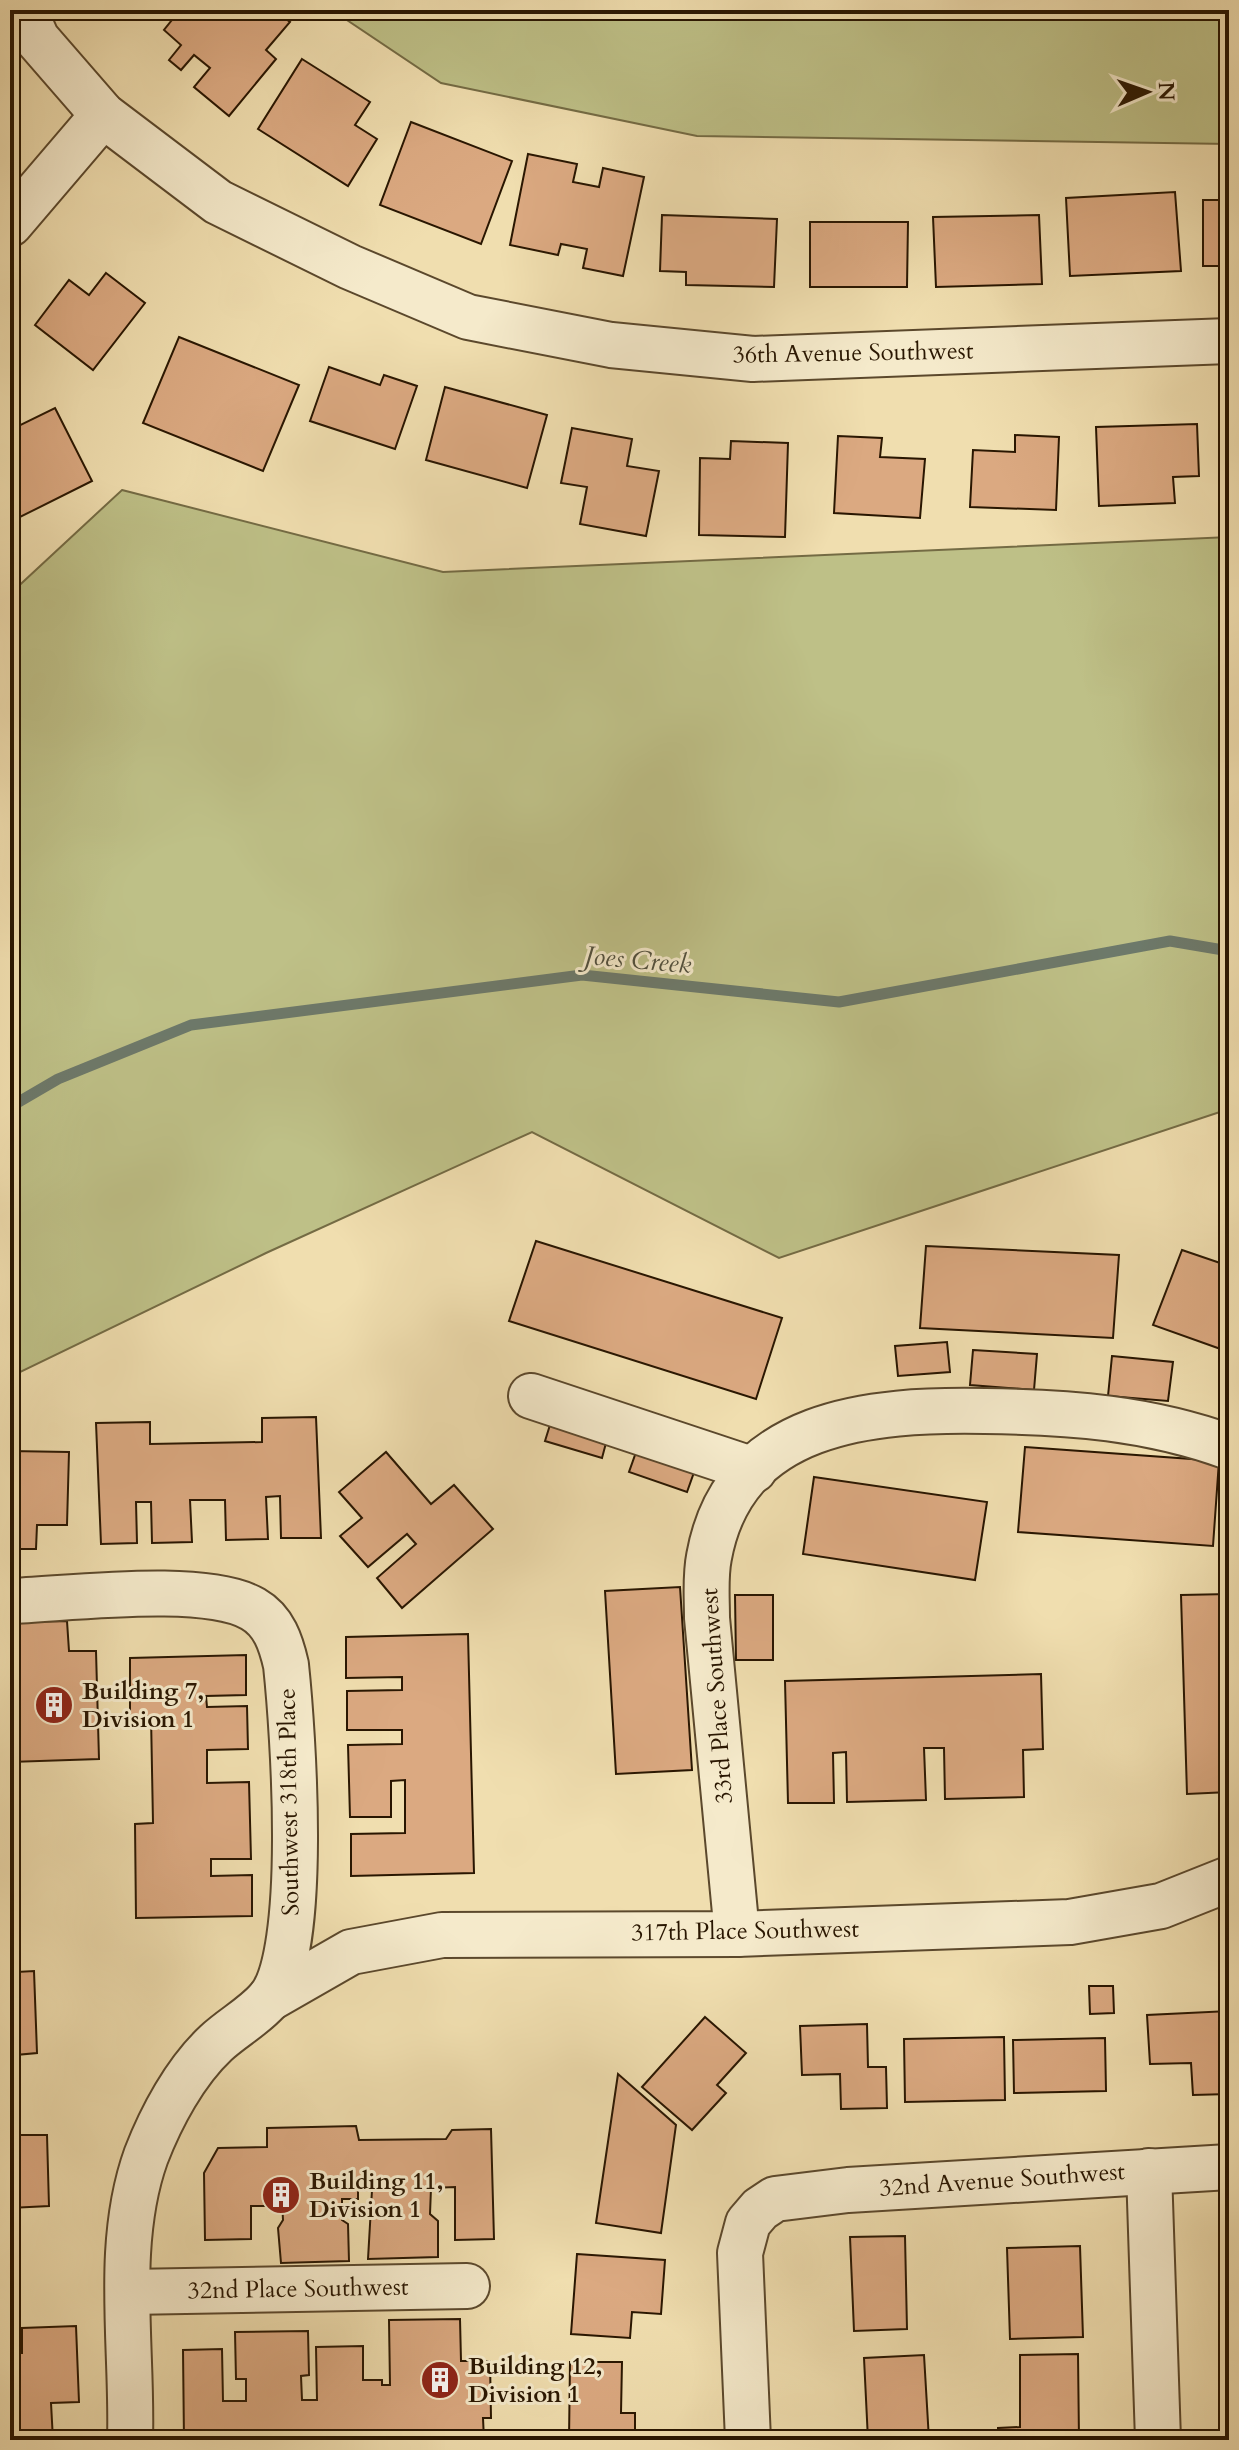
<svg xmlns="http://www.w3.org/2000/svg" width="1239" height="2450" font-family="Cardo,serif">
<rect width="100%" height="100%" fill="#f0deaf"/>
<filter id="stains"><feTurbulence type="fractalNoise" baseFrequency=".0025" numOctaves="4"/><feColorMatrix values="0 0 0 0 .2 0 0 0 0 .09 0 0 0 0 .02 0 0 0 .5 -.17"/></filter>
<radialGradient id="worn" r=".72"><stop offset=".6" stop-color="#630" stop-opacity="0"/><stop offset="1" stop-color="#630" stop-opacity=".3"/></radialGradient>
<g fill="#bec087" stroke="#746b44" stroke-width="2">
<path d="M332 10H1229V144L697 136 441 83Z"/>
<path d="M122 490 443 572 1229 537V1109L779 1258 532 1132 266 1253 10 1377V594Z"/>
</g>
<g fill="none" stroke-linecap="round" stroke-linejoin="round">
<path stroke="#6d796a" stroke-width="11" d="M10 1107 58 1079 191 1025 582 975 839 1002 1170 941 1229 951"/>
</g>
<g fill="#dba981" stroke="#291601" stroke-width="2">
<path d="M180 10H274L290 22 266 50 276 59 229 116 194 87 210 68 194 55 181 70 169 60 181 45 164 30Z"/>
<path d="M302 59 370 102 355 125 377 139 348 186 258 129Z"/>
<path d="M411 122 512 161 481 244 380 205Z"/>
<path d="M528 154 577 164 573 182 599 187 603 168 644 177 623 276 583 268 587 249 561 244 558 255 510 245Z"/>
<path d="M1175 192 1181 271 1070 276 1066 198Z"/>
<rect x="1203" y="200" width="26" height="66"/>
<path d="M662 215 777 219 774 287 686 285V272L660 271Z"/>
<path d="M1039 215 1042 284 936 287 933 217Z"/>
<path d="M810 222H908L907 287H810Z"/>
<path d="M106 273 145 303 93 370 35 325 69 280 89 295Z"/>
<path d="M179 337 299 385 263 471 143 423Z"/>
<path d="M329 367 380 385 384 375 417 386 395 449 310 421Z"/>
<path d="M445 387 547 415 527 488 426 460Z"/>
<path d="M55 408 92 481 10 522V430Z"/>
<path d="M1197 424 1199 476 1173 477 1175 503 1099 506 1096 427Z"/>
<path d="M572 428 632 439 627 466 659 471 646 536 580 524 587 487 561 483Z"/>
<path d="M1015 435 1059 437 1056 510 970 507 973 450 1015 452Z"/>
<path d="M838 436 882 438 880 457 925 459 920 518 834 513Z"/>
<path d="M731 441 788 443 785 537 699 535 700 458 730 459Z"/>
<path d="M536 1241 782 1318 756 1399 509 1321Z"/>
<path d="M926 1246 1119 1255 1113 1338 920 1328Z"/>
<path d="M1182 1250 1229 1266V1352L1153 1325Z"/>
<path d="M947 1342 950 1372 898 1376 895 1346Z"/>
<path d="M973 1350 1037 1354 1034 1390 970 1385Z"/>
<path d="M1112 1356 1173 1362 1168 1401 1108 1396Z"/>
<path d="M554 1412 610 1428 602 1458 545 1441Z"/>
<path d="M316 1417 321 1538H281L280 1496 266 1497 268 1539 226 1540 225 1500H190L192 1542 152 1543 151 1502H136L137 1543 101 1544 96 1423 150 1422V1444L262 1442V1418Z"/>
<path d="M640 1441 698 1461 687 1492 629 1472Z"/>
<path d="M1025 1447 1219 1461 1213 1546 1018 1532Z"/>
<path d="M10 1451 69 1452 67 1525H37L36 1549H10Z"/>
<path d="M386 1452 431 1504 454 1485 493 1529 402 1608 377 1578 416 1544 407 1534 368 1567 340 1536 362 1518 339 1492Z"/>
<path d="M814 1477 987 1502 975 1580 803 1554Z"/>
<path d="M680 1587 692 1770 616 1774 605 1591Z"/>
<path d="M1229 1594V1792L1187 1794 1181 1595Z"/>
<path d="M735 1595H773V1660H736Z"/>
<path d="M67 1621 69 1651H96L99 1759 10 1762V1622Z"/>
<path d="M468 1634 474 1873 351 1876V1834L405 1833V1780L391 1781V1817H350L348 1745 402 1744V1730H347V1691L402 1690V1677L346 1678V1637Z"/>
<path d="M246 1655V1695L206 1696 207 1707 247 1706 248 1749 207 1750V1783L249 1782 251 1859H211V1876L252 1875V1916L136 1918 135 1824 153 1823 151 1716H130V1658Z"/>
<path d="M1041 1674 1043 1749 1023 1750 1024 1797 945 1799 944 1748H924L926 1800 847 1802 846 1752 833 1753 834 1803H788L785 1681Z"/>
<path d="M10 1930H15L17 1972 34 1971 37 2053 16 2055 17 2135H47L49 2206 10 2208Z"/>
<path d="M1089 1986H1113L1114 2013 1090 2014Z"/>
<path d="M1229 2011V2094L1193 2095 1191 2063 1150 2064 1147 2015Z"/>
<path d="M705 2017 746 2053 717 2085 726 2093 692 2130 642 2087Z"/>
<path d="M867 2024 868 2067H886L887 2108 841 2109 840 2074 802 2075 800 2026Z"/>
<path d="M1004 2037 1005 2100 905 2102 904 2039Z"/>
<path d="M1105 2038 1106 2091 1014 2093 1013 2040Z"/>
<path d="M618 2074 676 2125 661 2233 596 2223Z"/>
<path d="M356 2126 359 2140 446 2139 452 2130 491 2129 494 2239 455 2240V2187L431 2188 430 2214 438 2221V2257L368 2259 372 2190H358V2199H342V2220L348 2224 349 2261 281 2263 278 2228 283 2220 282 2201H270V2206H251V2239L205 2240 204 2173 218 2148 267 2147V2128Z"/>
<path d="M905 2236 907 2329 854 2331 850 2237Z"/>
<path d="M1080 2246 1083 2337 1010 2339 1007 2248Z"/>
<path d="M577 2254 665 2260 661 2314 632 2312 630 2338 571 2334Z"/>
<path d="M460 2319 461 2361H490L491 2418H483L484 2440H184L183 2350 222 2349 223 2401H246V2379H236L235 2332 308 2331 309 2375 301 2376 302 2400H317L316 2347 363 2346V2380H382V2385H390L389 2320Z"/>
<path d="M76 2326 79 2402 51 2403 53 2440H10V2353H22V2328Z"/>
<path d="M1078 2354 1079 2440H998V2428L1020 2427V2355Z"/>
<path d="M924 2355 929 2440H868L864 2358Z"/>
<path d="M570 2362H622L621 2413H635V2440H569Z"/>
</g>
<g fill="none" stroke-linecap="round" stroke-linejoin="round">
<g stroke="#5b482c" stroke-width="48">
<g id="minor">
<path d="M24 10 37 39 103 115 218 202 350 267 468 317 611 345 753 359 1229 341"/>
<path d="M10 224 103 115"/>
<path d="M531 1396 754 1470"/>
<path d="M10 1601C68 1599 205 1581 253 1609 274 1621 281 1643 286 1665 293 1731 309 1955 268 2000 253 2017 232 2028 216 2043 185 2072 161 2117 146 2156 114 2245 133 2348 130 2440"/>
<path d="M737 1934 707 1618C707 1598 705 1577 709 1557 734 1419 872 1409 985 1411 1070 1412 1149 1418 1229 1447"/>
<path d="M269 1999 351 1952 442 1935 737 1934 1070 1922 1161 1906 1229 1879"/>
<path d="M1149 2171 1158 2440"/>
<path d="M129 2292 467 2286"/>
<path d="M748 2440 740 2253 748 2223 760 2209 775 2199 848 2190 1229 2167"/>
</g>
</g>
<use href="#minor" stroke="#f5eacb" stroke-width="44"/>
</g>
<defs>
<g id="building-disc" transform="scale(2)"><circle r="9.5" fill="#8f2418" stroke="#f5eacb"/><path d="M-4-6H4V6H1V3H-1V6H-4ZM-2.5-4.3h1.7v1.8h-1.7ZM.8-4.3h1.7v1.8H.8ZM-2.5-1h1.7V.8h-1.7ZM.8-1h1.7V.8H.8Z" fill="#fff"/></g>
</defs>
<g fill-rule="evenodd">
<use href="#building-disc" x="54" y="1705"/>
<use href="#building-disc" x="281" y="2195"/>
<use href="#building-disc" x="440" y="2380"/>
</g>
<g text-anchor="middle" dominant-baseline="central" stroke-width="6" stroke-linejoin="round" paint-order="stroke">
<g font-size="24" fill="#291601" stroke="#f5eacb">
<text transform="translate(853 353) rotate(-1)">36th Avenue Southwest</text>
<text transform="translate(717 1696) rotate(-94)">33rd Place Southwest</text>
<text transform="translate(289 1802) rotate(-91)">Southwest 318th Place</text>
<text transform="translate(745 1931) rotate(-1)">317th Place Southwest</text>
<text transform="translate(1002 2180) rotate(-4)">32nd Avenue Southwest</text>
<text transform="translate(298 2289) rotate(-1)">32nd Place Southwest</text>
</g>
<g font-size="24" font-weight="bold" fill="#291601" stroke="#f5eacb" text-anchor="start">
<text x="82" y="1691">Building 7,<tspan x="82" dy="28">Division 1</tspan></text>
<text x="309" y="2181">Building 11,<tspan x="309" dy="28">Division 1</tspan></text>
<text x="468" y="2366">Building 12,<tspan x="468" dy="28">Division 1</tspan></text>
</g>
<g font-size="26" font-style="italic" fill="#51503e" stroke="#f5eacb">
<text transform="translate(638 960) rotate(5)">Joes Creek</text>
</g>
</g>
<rect width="1239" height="2450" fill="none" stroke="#f0deaf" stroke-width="40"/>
<rect x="12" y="12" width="1215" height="2426" fill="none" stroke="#291601" stroke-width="4"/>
<rect x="20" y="20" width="1199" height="2410" fill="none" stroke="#291601" stroke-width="2"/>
<g transform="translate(1147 92) rotate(88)" stroke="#f5eacb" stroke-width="6" paint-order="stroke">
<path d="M0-6L14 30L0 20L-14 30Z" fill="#291601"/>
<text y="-12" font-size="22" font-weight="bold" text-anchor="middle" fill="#291601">N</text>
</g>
<rect width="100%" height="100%" filter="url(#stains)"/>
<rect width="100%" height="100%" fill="url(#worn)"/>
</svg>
